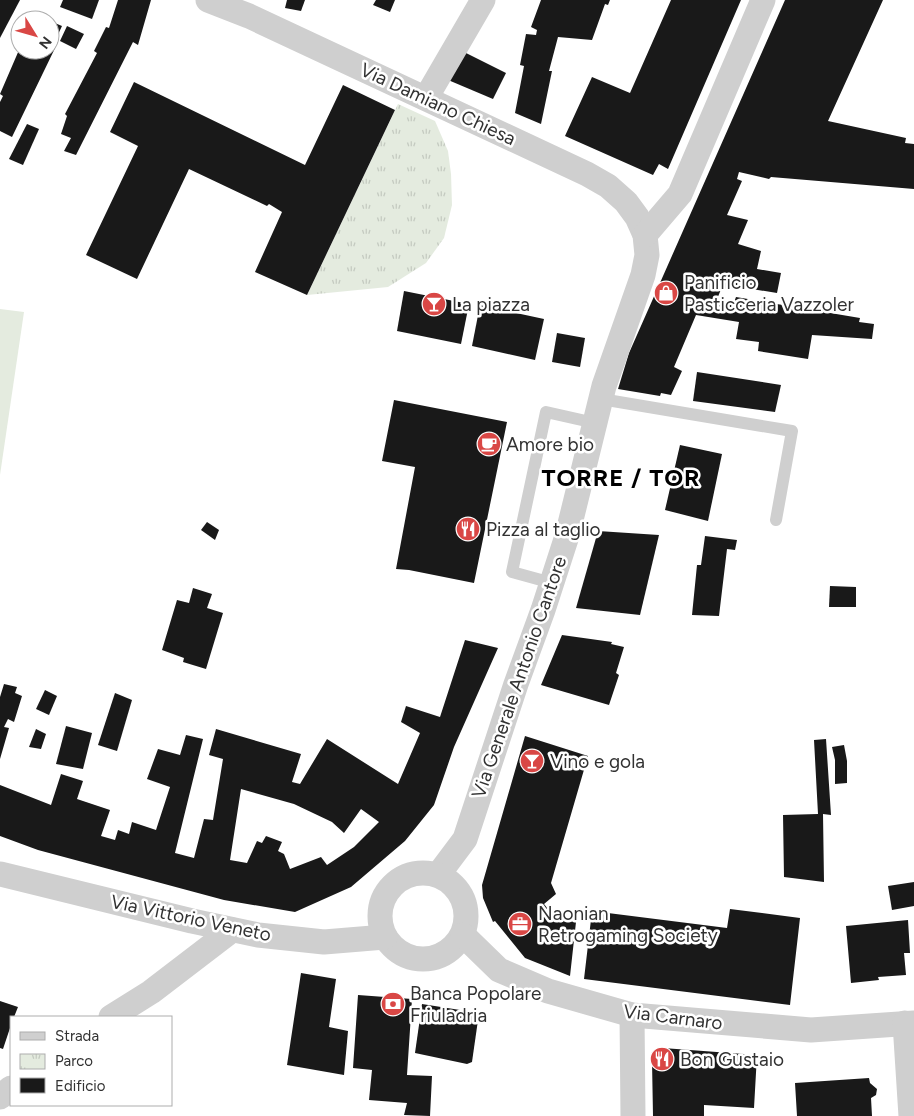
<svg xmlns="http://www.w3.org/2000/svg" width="914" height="1116" font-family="Figtree,sans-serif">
<defs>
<pattern id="park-tufts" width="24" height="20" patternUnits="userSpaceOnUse" patternTransform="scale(1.25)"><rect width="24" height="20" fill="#e4ebdf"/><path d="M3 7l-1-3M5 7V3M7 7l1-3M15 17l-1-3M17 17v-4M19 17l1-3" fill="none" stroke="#c4cac0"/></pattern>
</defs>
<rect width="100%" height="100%" fill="#fff"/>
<path fill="url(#park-tufts)" d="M398 104 435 121 448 151 451 174 452 205 444 238 426 263 388 287 307 295Z"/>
<path fill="#e4ebdf" d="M0 309 24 312 0 475Z"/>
<g fill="#191919" fill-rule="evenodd">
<path d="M0 0H20L0 38Z"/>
<path d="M63 0H99L92 19 60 7Z"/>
<path d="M118 0H151L138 45 133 42 76 155 64 151 71 138 61 134 67 116 65 114 97 53 94 51 106 27 109 28Z"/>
<path d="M287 0H305L301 11 285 8Z"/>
<path d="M376 0H395L390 12 373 5Z"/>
<path d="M541 0H610L608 5 605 4 592 40 558 37 549 71H552L541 124 515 113 524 66 520 65 526 34 536 35 537 30 531 27Z"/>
<path d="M671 0H741L668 169 659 164 653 175 565 136 592 77 630 93Z"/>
<path d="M785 0H883L828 121 906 138 905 143 914 144V189L771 177 769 179 739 172 737 179 742 181 727 215 748 220 738 244 761 251 757 269 781 273 777 293 727 285 726 289 722 287 717 299 733 305 736 297 860 318 859 322 874 324 872 339 812 335 808 359 758 351 759 342 736 339 739 322 696 315 674 367 682 371 671 395 661 393 660 396 618 389 629 353Z"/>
<path d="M50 21 62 26 55 41 58 42 12 137 0 131V102L3 96 0 94 19 50H50Z"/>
<path d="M67 26 84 34 76 49 60 41Z"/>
<path d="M456 48 506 73 493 99 441 77Z"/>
<path d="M134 82 305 165 343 85 395 110 307 295 255 272 282 212 269 204 267 206 189 169 137 279 86 255 138 146 110 132Z"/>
<path d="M27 124 39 129 23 165 9 159Z"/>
<path d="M404 291 469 304 461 344 397 331Z"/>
<path d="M480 305 544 319 535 360 472 346Z"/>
<path d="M557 333 585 338 580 367 552 362Z"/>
<path d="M697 372 781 385 775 412 693 401Z"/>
<path d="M394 400 507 422 474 583 409 570 396 569 415 467 382 461Z"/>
<path d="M680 445 722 454 708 521 665 510Z"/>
<path d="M207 522 219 530 215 540 201 530Z"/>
<path d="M598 531 659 535 640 615 576 608Z"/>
<path d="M705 536 737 540 735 550 727 549 719 616 692 615 697 565H701Z"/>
<path d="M830 586 856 587V607H829Z"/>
<path d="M193 588 212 594 207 608 223 613 206 669 183 662 184 658 162 650 177 600 189 603Z"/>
<path d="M562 635 612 642 611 644 624 647 616 673 619 675 609 705 541 685Z"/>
<path d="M465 640 498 648 454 747 434 805 405 841 351 887 295 912 224 900 38 850 0 836V785L51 805 61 774 83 781 77 799 110 810 101 836 115 840 118 830 129 834 132 822 156 830 170 787 147 779 158 749 180 755 186 735 203 739 175 853 194 858 204 819 213 820 223 759 209 755 216 729 301 754 292 782 300 784 327 739 398 784 420 733 401 722 406 706 440 717ZM241 789 294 804 332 822 344 833 361 809 379 822 354 847 327 865 321 857 290 869 284 854 278 851 282 842 266 836 262 843 257 841 247 863 230 860Z"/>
<path d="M4 684 17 687 15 693 22 696 14 722 8 719 4 727 9 728 0 759V697Z"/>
<path d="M45 690 57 696 49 715 36 709Z"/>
<path d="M115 693 132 700 117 751 98 745Z"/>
<path d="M66 726 92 733 83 769 56 764Z"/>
<path d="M36 729 46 734 41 749 29 747Z"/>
<path d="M525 736 588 756 551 883 556 894 544 904 556 919 576 922 570 976 525 958 495 921 493 922 483 898 482 885Z"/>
<path d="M826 739 831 815 823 814 824 882 784 877 783 815 818 814 814 740Z"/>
<path d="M844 745 847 761V783L835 784V760L832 747Z"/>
<path d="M914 882V906L892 910 888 886Z"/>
<path d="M730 909 800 918 790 1005 584 979 592 911 727 928Z"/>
<path d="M908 920 910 953H904L906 975 878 977 879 980 851 983 846 926Z"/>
<path d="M301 973 336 979 329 1027 348 1031 344 1075 287 1065Z"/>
<path d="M358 995 412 999 407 1075 432 1076 430 1116 404 1115 407 1103 369 1100 372 1070 353 1068Z"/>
<path d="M0 1001 18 1007 14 1017H11V1025L3 1049 0 1048Z"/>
<path d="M422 1004 479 1013 472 1062 467 1064 415 1053Z"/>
<path d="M663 1048 757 1055 754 1108 704 1105V1116H653L652 1061Z"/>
<path d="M869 1078 870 1083 877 1089 876 1095 871 1098 872 1116H797L795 1083Z"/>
</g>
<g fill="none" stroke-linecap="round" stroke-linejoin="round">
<g stroke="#cfcfcf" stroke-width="12">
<path d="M601 399 792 431 776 520"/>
<path d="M552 583 512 572 546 412 595 423"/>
</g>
<g stroke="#cfcfcf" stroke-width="25">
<path d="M208 0 249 16 587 174 608 186 626 202 637 217 645 235 647 255 643 275 604 386 567 536 543 610 516 684 465 839 438 875"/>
<path d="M426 98 483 0"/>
<path d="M645 235 680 194 763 0"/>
<circle cx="423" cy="916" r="43"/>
<path d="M0 874 192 921 258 935 324 942 385 937"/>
<path d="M463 935 499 970 548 991 632 1015 811 1030 914 1023"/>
<path d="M632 1015 633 1116"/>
<path d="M111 1017 151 992 232 930"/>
<path d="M905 1023 911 1116"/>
<path d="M0 1097 11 1088"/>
</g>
</g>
<defs>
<g id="shop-disc" transform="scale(1.25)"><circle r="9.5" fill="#d94745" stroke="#fff"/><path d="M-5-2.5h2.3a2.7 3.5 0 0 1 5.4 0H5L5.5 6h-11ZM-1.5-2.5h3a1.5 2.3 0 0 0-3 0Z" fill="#fff"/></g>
<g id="bar-disc" transform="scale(1.25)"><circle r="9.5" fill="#d94745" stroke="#fff"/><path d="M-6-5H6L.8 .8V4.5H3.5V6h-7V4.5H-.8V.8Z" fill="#fff"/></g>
<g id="cafe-disc" transform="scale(1.25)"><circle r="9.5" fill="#d94745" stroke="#fff"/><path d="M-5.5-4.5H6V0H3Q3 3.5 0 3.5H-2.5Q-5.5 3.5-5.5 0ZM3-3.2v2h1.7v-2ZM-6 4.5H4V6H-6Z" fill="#fff"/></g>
<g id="restaurant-disc" transform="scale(1.25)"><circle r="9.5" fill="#d94745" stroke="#fff"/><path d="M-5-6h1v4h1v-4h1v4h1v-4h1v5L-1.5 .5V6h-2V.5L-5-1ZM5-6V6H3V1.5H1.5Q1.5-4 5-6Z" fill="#fff"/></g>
<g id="office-disc" transform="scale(1.25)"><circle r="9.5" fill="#d94745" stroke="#fff"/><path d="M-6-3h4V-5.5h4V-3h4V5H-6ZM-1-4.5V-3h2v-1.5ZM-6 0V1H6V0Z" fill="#fff"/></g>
<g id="bank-disc" transform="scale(1.25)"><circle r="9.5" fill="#d94745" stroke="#fff"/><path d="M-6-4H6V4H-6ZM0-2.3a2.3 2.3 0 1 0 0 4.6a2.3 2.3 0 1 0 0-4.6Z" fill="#fff"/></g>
</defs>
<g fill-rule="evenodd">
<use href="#shop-disc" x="666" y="293"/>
<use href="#bar-disc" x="434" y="304"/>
<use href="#cafe-disc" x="489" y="444"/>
<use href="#restaurant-disc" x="468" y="529"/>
<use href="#bar-disc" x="532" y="761"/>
<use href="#office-disc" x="520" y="924"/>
<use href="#bank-disc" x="393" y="1004"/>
<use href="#restaurant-disc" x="662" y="1059"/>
</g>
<g text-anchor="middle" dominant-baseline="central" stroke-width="5" stroke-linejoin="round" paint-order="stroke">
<g font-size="19" fill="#323232" stroke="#fff">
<text transform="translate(438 104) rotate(25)">Via Damiano Chiesa</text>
<text transform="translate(519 677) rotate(-71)">Via Generale Antonio Cantore</text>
<text transform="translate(191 918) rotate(12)">Via Vittorio Veneto</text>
<text transform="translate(673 1017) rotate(7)">Via Carnaro</text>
</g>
<g font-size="19" fill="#323232" stroke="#fff" text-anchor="start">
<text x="684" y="282">Panificio<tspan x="684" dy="22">Pasticceria Vazzoler</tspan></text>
<text x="452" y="304">La piazza</text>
<text x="506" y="444">Amore bio</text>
<text x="486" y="529">Pizza al taglio</text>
<text x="550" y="761">Vino e gola</text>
<text x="538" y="913">Naonian<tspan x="538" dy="22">Retrogaming Society</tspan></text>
<text x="410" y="993">Banca Popolare<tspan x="410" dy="22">Friuladria</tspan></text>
<text x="680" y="1059">Bon Gustaio</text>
</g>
<g font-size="24" font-weight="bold" letter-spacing="1" fill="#000" stroke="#fff">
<text x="621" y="477">TORRE / TOR</text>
</g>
</g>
<rect x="10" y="1016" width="162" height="90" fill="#ffffff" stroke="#adadad"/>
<rect x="20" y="1032" width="25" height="8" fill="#cfcfcf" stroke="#adadad"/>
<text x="55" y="1041" font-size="15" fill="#323232">Strada</text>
<rect x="20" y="1054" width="25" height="15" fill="url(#park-tufts)" stroke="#adadad"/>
<text x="55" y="1066" font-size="15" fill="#323232">Parco</text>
<rect x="20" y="1078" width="25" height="15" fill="#191919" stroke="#adadad"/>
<text x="55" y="1091" font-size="15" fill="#323232">Edificio</text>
<g transform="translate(35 35) rotate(127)"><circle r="24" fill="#ffffff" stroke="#adadad"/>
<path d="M0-4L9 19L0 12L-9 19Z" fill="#d94745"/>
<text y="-8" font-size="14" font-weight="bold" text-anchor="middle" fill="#323232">N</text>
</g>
</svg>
